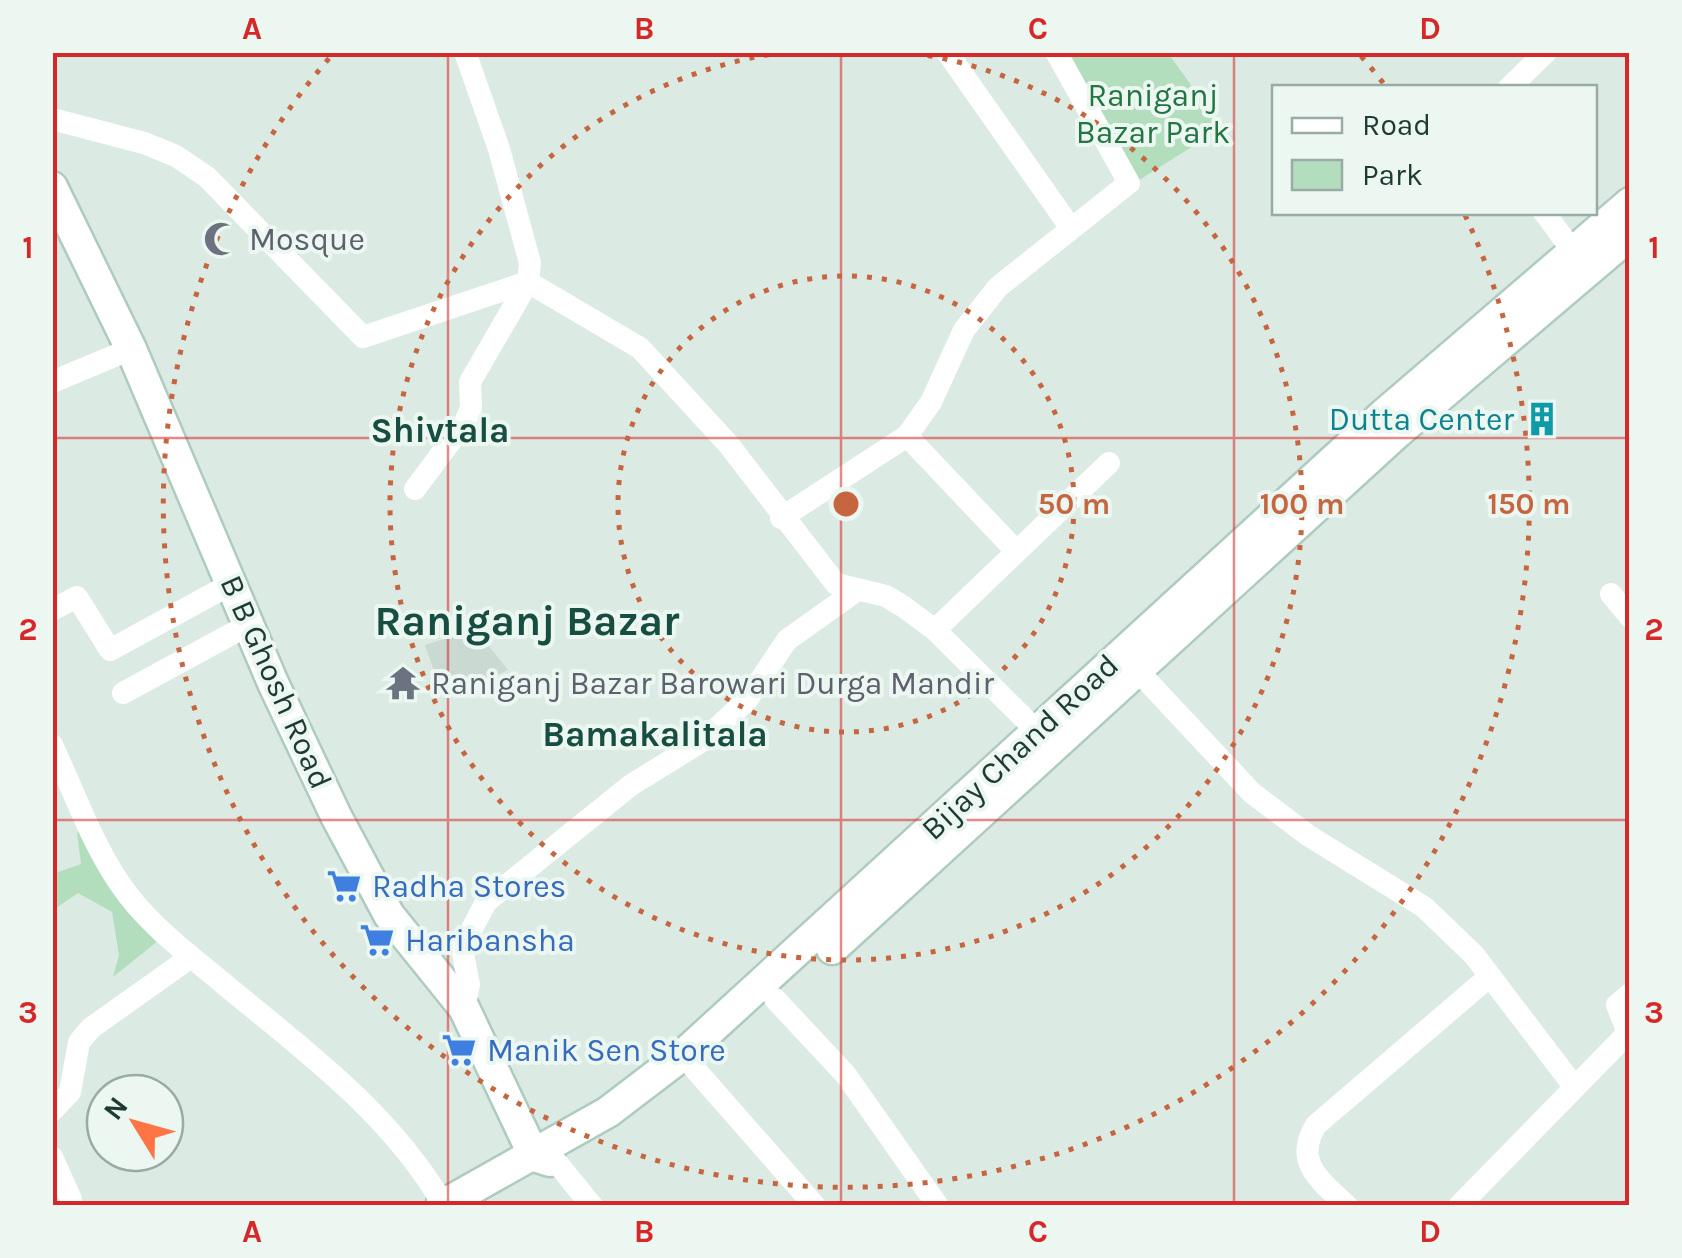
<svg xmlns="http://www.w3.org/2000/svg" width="1682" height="1258" font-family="Karla,sans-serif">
<rect width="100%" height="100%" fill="#dceae4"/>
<path fill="#cadad3" d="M475 629 508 670 444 699 425 645Z"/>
<g fill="#b2debe">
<path d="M1079 53H1168L1222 128 1136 182 1066 60Z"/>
<path d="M83 826 159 940 113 977 119 955 112 912 78 893 53 910V874L81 864 77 833Z"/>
</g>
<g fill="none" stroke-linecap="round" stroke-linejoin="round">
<g stroke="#aecbc0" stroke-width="35">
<g id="secondary">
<path d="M52 187 131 349 273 683 336 816 389 915 464 1008 534 1156 550 1161"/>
<path d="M832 949 1397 433 1630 235"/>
<path d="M441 1206 608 1112 684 1054 1383 415 1630 203"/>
</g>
</g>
<g stroke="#fff" stroke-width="22">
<path d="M465 52 499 149 530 263 528 282 640 348 729 445 836 584 886 596 904 607 935 630 1047 741"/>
<path d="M947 52 1070 227"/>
<path d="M1509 88 1546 52"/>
<path d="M52 119 144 143 176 156 207 177 363 337 528 282"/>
<path d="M1544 212 1572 250"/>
<path d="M52 382 131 349"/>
<path d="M907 436 1016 551"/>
<path d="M415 489 465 422 471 408 470 382 528 282"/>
<path d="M781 518 907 436 931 402 964 330 998 287 1129 183 1056 52"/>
<path d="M1611 594 1630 617"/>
<path d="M52 610 77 597 110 650 233 583"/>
<path d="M935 630 1109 463"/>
<path d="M1137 670 1252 793 1309 836 1424 907 1474 955 1573 1085"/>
<path d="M123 693 250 624"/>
<path d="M52 745C76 795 94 851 128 895 154 929 192 957 224 984 305 1051 389 1112 443 1204"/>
<path d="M775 999 846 1075 938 1206"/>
<path d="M464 1008 469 985 462 948 486 902 631 785 704 740 747 700 787 640 856 591"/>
<path d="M694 1068 815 1206"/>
<path d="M52 1111 70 1092 79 1042 91 1028 191 957"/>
<path d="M52 1157 71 1199"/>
<path d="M558 1164 592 1206"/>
<path d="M1347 1206C1320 1180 1293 1162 1316 1125L1490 976"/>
<path d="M1459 1206 1628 1033 1617 1005 1630 994"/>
</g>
<use href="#secondary" stroke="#fff" stroke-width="30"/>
</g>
<path fill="none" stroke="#d62828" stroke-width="2.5" stroke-opacity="0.55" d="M448 52V1206M841 52V1206M1234 52V1206M52 438H1630M52 820H1630"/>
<g fill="none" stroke="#c66640" stroke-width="5" stroke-dasharray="5 10">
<circle cx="846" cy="504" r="228"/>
<path d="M913 53A456 456 0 1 1 779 53"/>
<path d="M1361 56A683 683 0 0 1 1384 84M1465 215A683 683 0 1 1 331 56"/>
</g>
<defs>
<g id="mosque-bare" transform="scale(2.7)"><path d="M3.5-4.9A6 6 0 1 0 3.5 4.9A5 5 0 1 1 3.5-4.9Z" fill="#6b7280" stroke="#ecf7f1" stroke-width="2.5" paint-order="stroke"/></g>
<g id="building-bare" transform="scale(2.7)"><path d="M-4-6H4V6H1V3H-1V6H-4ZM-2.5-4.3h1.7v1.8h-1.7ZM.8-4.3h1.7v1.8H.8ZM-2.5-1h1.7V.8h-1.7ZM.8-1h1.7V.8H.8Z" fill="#0f9aa8" stroke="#ecf7f1" stroke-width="2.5" paint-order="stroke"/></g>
<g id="temple-bare" transform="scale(2.7)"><path d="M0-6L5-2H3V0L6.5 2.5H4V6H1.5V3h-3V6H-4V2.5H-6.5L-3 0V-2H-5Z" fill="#6b7280" stroke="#ecf7f1" stroke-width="2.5" paint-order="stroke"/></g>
<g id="supermarket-bare" transform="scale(2.7)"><path d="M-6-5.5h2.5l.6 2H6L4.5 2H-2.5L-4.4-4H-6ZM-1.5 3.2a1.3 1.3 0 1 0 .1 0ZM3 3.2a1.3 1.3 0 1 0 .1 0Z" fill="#3f7fe0" stroke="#ecf7f1" stroke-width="2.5" paint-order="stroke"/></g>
</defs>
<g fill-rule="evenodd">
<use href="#mosque-bare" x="221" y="239"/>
<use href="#building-bare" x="1542" y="419"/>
<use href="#temple-bare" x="403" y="683"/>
<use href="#supermarket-bare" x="344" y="886"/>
<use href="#supermarket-bare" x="377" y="940"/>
<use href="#supermarket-bare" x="459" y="1050"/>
</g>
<g text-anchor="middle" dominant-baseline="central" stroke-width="8" stroke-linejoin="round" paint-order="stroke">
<g font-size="32" fill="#237543" stroke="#ecf7f1">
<text x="1153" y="95">Raniganj<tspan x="1153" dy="37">Bazar Park</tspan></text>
</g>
<g font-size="32" fill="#5b616d" stroke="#ecf7f1" text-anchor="start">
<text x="249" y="239">Mosque</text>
<text x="431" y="683">Raniganj Bazar Barowari Durga Mandir</text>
</g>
<g font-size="32" fill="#0d838f" stroke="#ecf7f1" text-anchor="end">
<text x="1514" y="419">Dutta Center</text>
</g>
<g font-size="32" fill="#1d3a33" stroke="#ecf7f1">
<text transform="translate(276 682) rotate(66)">B B Ghosh Road</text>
<text transform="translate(1020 747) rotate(-43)">Bijay Chand Road</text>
</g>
<g font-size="32" fill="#366cbe" stroke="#ecf7f1" text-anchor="start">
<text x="372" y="886">Radha Stores</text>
<text x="405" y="940">Haribansha</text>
<text x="487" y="1050">Manik Sen Store</text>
</g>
<g font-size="35" font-weight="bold" fill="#174e41" stroke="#ecf7f1">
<text x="440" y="430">Shivtala</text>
<text x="655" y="734">Bamakalitala</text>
</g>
<g font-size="42" font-weight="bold" fill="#174e41" stroke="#ecf7f1">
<text x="527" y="621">Raniganj Bazar</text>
</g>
</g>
<circle cx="846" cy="504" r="15" fill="#c66640" stroke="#ecf7f1" stroke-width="5"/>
<g font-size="30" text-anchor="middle" font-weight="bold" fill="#c66640" stroke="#ecf7f1" stroke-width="8" stroke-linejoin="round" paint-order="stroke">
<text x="1074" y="514">50 m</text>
<text x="1302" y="514">100 m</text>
<text x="1529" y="514">150 m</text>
</g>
<rect width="1682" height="1258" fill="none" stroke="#ecf7f1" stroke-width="110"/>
<rect x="1272" y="85" width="325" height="130" fill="#ecf7f1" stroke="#99aba5" stroke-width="2.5"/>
<rect x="1292" y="118" width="50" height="15" fill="#ffffff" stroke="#99aba5" stroke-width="2.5"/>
<text x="1362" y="135" font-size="30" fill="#1d3a33">Road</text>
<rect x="1292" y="160" width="50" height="30" fill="#b2debe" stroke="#99aba5" stroke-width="2.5"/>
<text x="1362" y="185" font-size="30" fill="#1d3a33">Park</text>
<g transform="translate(135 1123) rotate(307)"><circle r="48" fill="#ecf7f1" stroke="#99aba5" stroke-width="2.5"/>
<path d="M0-8L18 38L0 25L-18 38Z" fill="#ff7445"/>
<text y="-15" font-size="28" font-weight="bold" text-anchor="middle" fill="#1d3a33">N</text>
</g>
<rect x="55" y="55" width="1572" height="1148" fill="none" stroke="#d62828" stroke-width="4"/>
<g font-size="32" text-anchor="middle" font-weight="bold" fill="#d62828">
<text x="252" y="39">A</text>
<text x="644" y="39">B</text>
<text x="1038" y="39">C</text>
<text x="1430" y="39">D</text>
<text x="28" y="258">1</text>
<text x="1654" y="258">1</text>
<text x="28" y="640">2</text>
<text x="1654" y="640">2</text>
<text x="28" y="1023">3</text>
<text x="1654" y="1023">3</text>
<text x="252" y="1242">A</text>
<text x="644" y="1242">B</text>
<text x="1038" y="1242">C</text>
<text x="1430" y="1242">D</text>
</g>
</svg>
